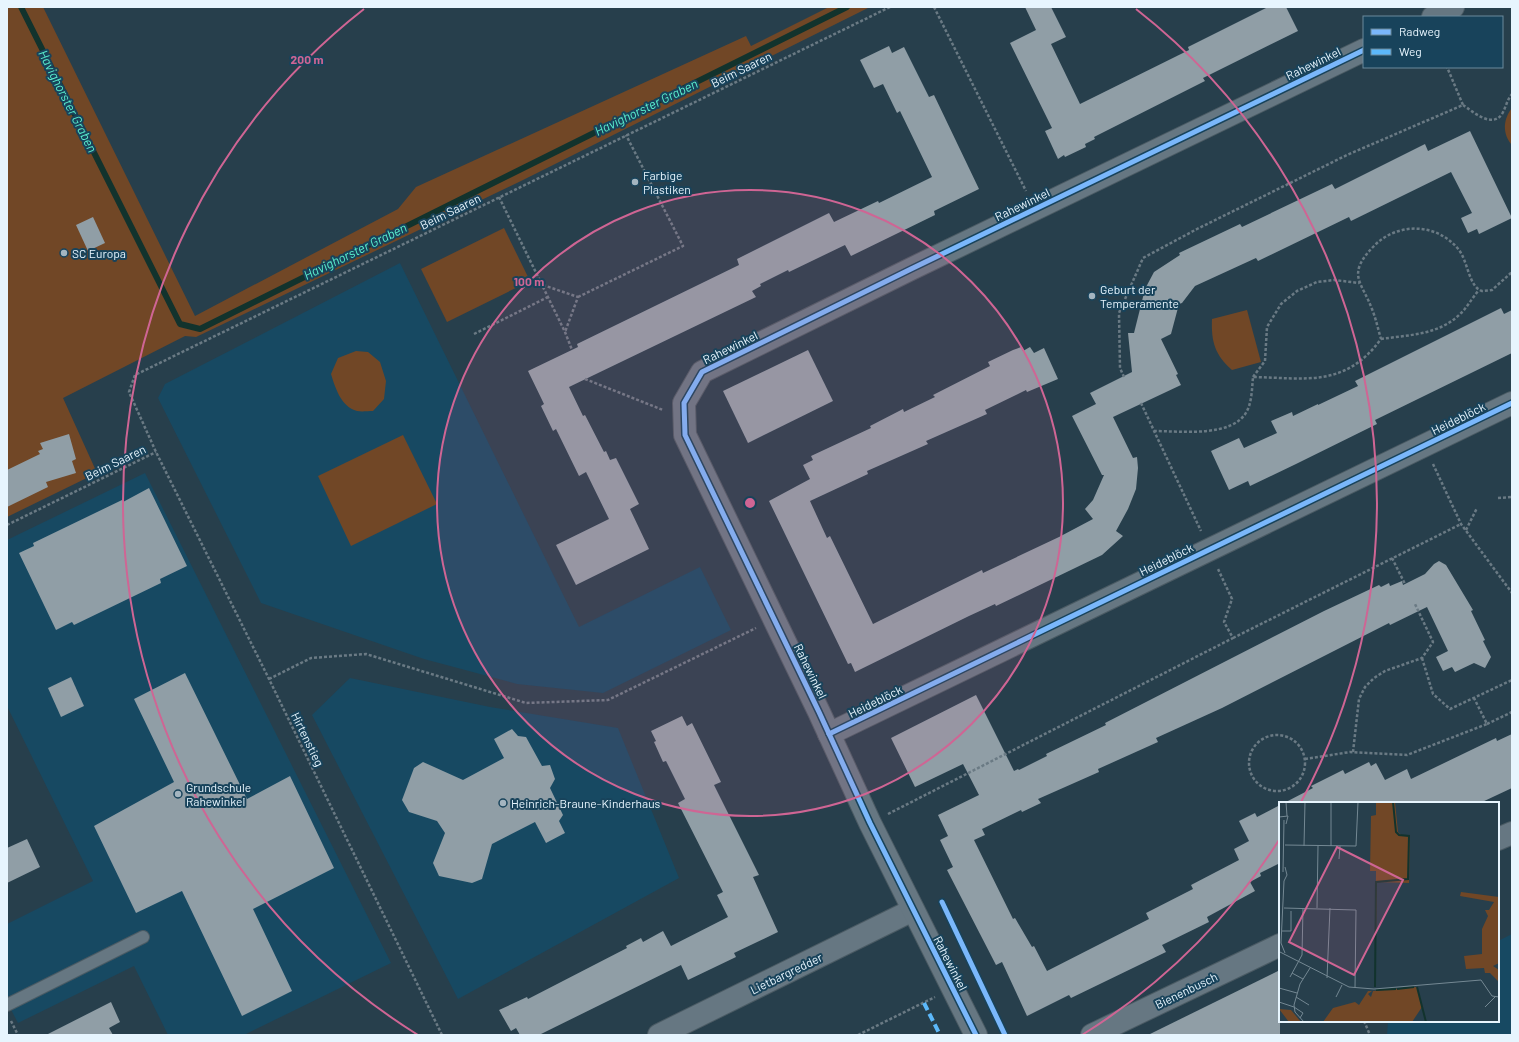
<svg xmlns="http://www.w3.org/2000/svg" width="1519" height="1042" font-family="Barlow,sans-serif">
<rect width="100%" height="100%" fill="#273f4c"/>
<g fill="#174962">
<path d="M400 263 579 627 700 567 731 630 603 693 517 684 424 659 261 603 158 398 165 384Z"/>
<path d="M145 473 391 963 244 1035H168L134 966 18 1023 7 1002V924L93 881 7 706V540Z"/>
<path d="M350 678 490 707 618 728 679 878 458 999 312 715Z"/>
<path d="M1512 934V1035H1387L1388 1021H1498V941Z"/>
</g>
<g fill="#714726">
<path d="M7 7H43L195 316 398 209 416 187 746 36 751 46 829 7H870L521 181 196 337 185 336 63 398 97 473 7 517Z"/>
<path d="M1512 108V145C1502 134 1503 119 1512 108Z"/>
<path d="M504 228 530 281 447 322 421 269Z"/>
<path d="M1247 310 1261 362 1232 370C1215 355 1211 342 1212 319Z"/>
<path d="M356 351 368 352 380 362 386 381 384 399 373 411C368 411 362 412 357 411 341 407 335 387 331 374L338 358Z"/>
<path d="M403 435 437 504 351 546 318 476Z"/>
</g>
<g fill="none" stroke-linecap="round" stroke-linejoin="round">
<path stroke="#12332d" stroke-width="6" d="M21 7 180 324 200 329 847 7"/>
</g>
<g fill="#909ea6">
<path d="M1025 7H1051L1066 37 1051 44 1080 104 1189 50 1188 47 1268 7H1286L1298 31 1203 78 1205 81 1094 137 1095 139 1085 144 1086 147 1065 157 1064 155 1058 159 1045 131 1052 128 1010 43 1036 30Z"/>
<path d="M889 46 892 53 904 47 929 97 934 95 979 189 934 211 935 215 851 256 845 245 789 272 788 270 760 284 761 286 752 291 756 297 569 387 583 416 585 415 604 452 606 451 610 460 616 458 639 504 630 509 649 549 576 585 556 545 609 519 586 472 579 476 556 429 553 431 541 406 544 404 528 371 578 347 577 344 739 265 737 259 829 213 834 222 878 201 879 203 932 177 900 111 897 113 883 84 874 88 860 60Z"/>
<path d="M1470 131 1512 218 1479 234 1477 229 1468 233 1461 218 1472 213 1451 172 1351 221 1349 217 1258 261 1256 258 1195 286 1182 303 1179 304 1171 334 1161 339 1178 374 1176 375 1181 385 1113 417 1133 458 1137 457 1138 468 1136 489 1128 509 1116 531 1123 536 1102 555 996 606 995 604 969 616 855 672 851 663 848 664 769 501 810 479 803 465 813 460 811 456 871 428 870 426 903 409 904 412 935 397 933 395 990 366 988 362 1013 350 1021 347 1023 351 1030 347 1034 353 1044 348 1058 379 1027 392 1026 390 985 410 987 414 926 441 928 444 867 471 868 474 810 501 827 538 830 536 873 624 982 570 983 573 1059 537 1093 519 1085 509 1093 500 1104 475H1102L1072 416 1096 404 1090 393 1132 372 1128 333H1134L1145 289 1154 272 1180 255 1179 253 1240 224 1242 227 1332 184 1335 189 1425 144 1428 151Z"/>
<path d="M93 217 105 243 88 251 76 225Z"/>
<path d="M1501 308 1504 314 1512 310V353L1375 420 1377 424 1296 464 1250 486 1248 481 1229 490 1211 451 1239 438 1244 448 1277 433 1271 421 1292 412 1293 416 1318 404V405L1358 386 1355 381Z"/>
<path d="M808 350 833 401 748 443 723 391Z"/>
<path d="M69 434 76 459 72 461 76 473 46 482 48 487 7 507V470L40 454 38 451 43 449 40 443Z"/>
<path d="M149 488 187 566 160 579 161 583 74 625 72 622 56 630 19 553 34 546 33 543 122 500 123 502Z"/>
<path d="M1439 561 1446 565 1473 610 1471 611 1485 640 1483 641 1491 657 1485 668 1474 663 1455 672 1452 667 1443 671 1436 657 1448 651 1427 607 1390 625 1389 623 1222 708 1156 738 1158 742 1098 769 1099 772 1038 799 1041 803 1022 812 1021 810 982 829 985 835 974 840 1013 919 1015 918 1032 947 1034 946 1047 971 1149 919 1146 913 1193 889 1191 885 1239 860 1234 849 1249 841 1239 821 1255 813 1257 817 1280 805V863L1260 873 1261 876 1250 882 1255 891 1207 917 1209 922 1162 945 1166 952 1071 998 1069 995 1027 1016 1002 962 996 965 947 870 953 867 940 840 948 836 938 815 979 795 963 764 915 787 891 738 976 695 1014 771 1018 769 1019 770 1047 756 1046 754 1106 725 1105 723 1324 611 1379 585 1381 587 1389 583 1390 586 1402 581 1403 585 1425 574 1434 564Z"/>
<path d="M185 673 247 799 290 776 334 868 253 909 292 991 242 1016 182 891 136 913 94 826 174 782 134 699Z"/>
<path d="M71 677 84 706 61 717 48 688Z"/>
<path d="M682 716 687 726 692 723 721 782 714 785 759 875 753 877 778 932 734 953 736 957 688 980 681 965 539 1035H520L516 1028 511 1031 499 1010 527 997 528 999 627 948 626 946 641 938 643 942 663 931 671 946 728 917 717 895 723 892 678 803 685 799 666 761 663 762 654 742 656 741 651 731Z"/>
<path d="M512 729 518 736 526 737 542 766 550 765 555 779 550 788 563 815 559 821 565 833 546 843 535 822 492 844 482 879 472 883 439 876 433 863 445 833 437 821 409 812 402 800 414 768 423 762 463 780 504 758 494 739Z"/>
<path d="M1512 734V788L1480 803H1284L1313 788 1311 786 1343 770 1345 774 1369 762 1371 766 1376 763 1385 780 1407 769 1411 779 1496 738 1497 741Z"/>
<path d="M27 839 40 867 7 883V848Z"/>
<path d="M1280 970V1035H1148Z"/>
<path d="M111 1002 120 1022 109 1028 113 1035H46Z"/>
</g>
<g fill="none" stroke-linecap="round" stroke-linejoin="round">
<g stroke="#4b5b64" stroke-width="14">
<path id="lane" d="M7 1005 143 937"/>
</g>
<g stroke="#4b5b64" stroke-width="24">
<g id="street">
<path d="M1433 17 1453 7"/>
<path d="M829 734 1512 403"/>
<path d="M1498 839 1512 833"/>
<path d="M659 1035 913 910"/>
<path d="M976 1035 870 823 819 712 685 435 684 403 702 372 911 269 1364 50"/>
<path d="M1092 1035 1280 945"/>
</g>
</g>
<g stroke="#6a7a84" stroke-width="2.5" stroke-dasharray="3 2" stroke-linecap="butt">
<path d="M934 7 1026 191"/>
<path d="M1463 105C1472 111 1492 129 1502 114 1506 107 1507 100 1512 94"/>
<path d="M499 197 565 332 572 350"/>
<path d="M543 285 578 297 565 332"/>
<path d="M578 297 683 246 626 135"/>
<path d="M474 334 548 297"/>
<path d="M1381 339C1408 335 1438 335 1459 315 1467 308 1472 298 1479 290"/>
<path d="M1124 377 1120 368 1119 313 1143 258 1197 229 1347 155 1463 105 1447 67"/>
<path d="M1253 377 1265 361 1267 327 1281 304 1297 291 1317 282 1334 280 1359 283"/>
<path d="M585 379 663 410"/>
<path d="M1141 403 1201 531"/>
<path d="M1154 431C1181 431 1233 438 1247 411 1252 401 1252 388 1253 377 1306 378 1345 388 1381 339 1378 329 1376 319 1372 309 1362 282 1346 275 1373 247 1396 222 1437 222 1459 250 1468 262 1469 287 1482 291L1492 290 1512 272"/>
<path d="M1433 464 1461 524 1512 593"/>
<path d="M1498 498 1512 497"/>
<path d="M7 525 156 452"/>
<path d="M1466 530 1477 508"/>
<path d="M1392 558 1405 584"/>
<path d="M1233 638 1461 524"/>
<path d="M1422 658 1433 694 1450 709 1512 680"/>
<path d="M269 679 311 658 366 654 526 703 608 700 756 628"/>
<path d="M1487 724 1512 712"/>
<circle cx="1277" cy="763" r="28"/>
<path d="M1353 752 1359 699 1365 687 1374 678 1385 671 1422 658 1433 642 1415 604"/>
<path d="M1305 759 1350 752 1407 755 1487 724 1474 698"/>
<path d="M888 814 1233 638 1224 622 1232 599 1218 569"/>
<path d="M11 1021 18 1035"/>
<path d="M1364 1021 1370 1035"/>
<path d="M442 1035 269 679 156 452 129 392 135 375 890 7"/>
<path d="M858 1035 935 997"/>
</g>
<use href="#lane" stroke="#667782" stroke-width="12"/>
<use href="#street" stroke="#667782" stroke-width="22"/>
<path stroke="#5cb8fa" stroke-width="4" stroke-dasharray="8 4" stroke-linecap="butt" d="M924 1003 940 1035"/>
<g stroke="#18435b" stroke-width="8">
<g id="cycleway">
<path d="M829 734 1512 403"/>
<path d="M942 902 1005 1035"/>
<path d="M976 1035 870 823 819 712 685 435 684 403 702 372 911 269 1364 50"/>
</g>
</g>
<use href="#cycleway" stroke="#7ab7fb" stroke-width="5"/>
</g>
<circle cx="750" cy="503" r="313" fill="#cf6594" fill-opacity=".12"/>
<g fill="none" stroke="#cf6594" stroke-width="2">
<circle cx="750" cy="503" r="313"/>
<path d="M1279 840A627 627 0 0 1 1082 1035M418 1035A627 627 0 0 1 364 9M1136 9A627 627 0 0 1 1301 802"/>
</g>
<g fill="#a4b5c0" stroke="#18435b" stroke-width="1.5">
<circle cx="635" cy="182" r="4"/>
<circle cx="64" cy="253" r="4"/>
<circle cx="1092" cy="296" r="4"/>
<circle cx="178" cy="794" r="4"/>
<circle cx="503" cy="803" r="4"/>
</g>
<g text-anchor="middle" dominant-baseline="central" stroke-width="4" stroke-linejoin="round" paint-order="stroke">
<g font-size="12" fill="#e7f5fe" stroke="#18435b">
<text transform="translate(1313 63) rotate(-26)">Rahewinkel</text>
<text transform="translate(741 69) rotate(-26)">Beim Saaren</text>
<text transform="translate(1022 204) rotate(-26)">Rahewinkel</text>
<text transform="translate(450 211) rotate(-26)">Beim Saaren</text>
<text transform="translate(730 347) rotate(-26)">Rahewinkel</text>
<text transform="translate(1458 418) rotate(-26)">Heideblöck</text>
<text transform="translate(115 462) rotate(-26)">Beim Saaren</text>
<text transform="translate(1166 559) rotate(-26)">Heideblöck</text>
<text transform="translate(811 671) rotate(64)">Rahewinkel</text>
<text transform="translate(875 701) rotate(-26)">Heideblöck</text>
<text transform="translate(308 739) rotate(64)">Hirtenstieg</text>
<text transform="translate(951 963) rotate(63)">Rahewinkel</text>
<text transform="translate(786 973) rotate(-26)">Lietbargredder</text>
<text transform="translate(1186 990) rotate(-26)">Bienenbusch</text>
</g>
<g font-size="12" fill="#e7f5fe" stroke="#18435b" text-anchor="start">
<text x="643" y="175">Farbige<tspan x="643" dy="14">Plastiken</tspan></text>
<text x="72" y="253">SC Europa</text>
<text x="1100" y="289">Geburt der<tspan x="1100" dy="14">Temperamente</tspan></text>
<text x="186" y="787">Grundschule<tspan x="186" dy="14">Rahewinkel</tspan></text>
<text x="511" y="803">Heinrich-Braune-Kinderhaus</text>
</g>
<g font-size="13" font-style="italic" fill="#5bf0cf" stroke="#18435b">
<text transform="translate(68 101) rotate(63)">Havighorster Graben</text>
<text transform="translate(646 107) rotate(-26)">Havighorster Graben</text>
<text transform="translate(355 251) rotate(-26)">Havighorster Graben</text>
</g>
</g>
<g transform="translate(1279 802)">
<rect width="220" height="220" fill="#273f4c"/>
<path d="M97 0H116L119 30 122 33H131L130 81 98 80 96 186 97 69H91L92 14 97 13ZM182 90 220 95V161L214 164 220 168V180L211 171H206L205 166 187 167 185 154 203 152V127L209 114 206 108H210L215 100 181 94ZM138 185 143 205 133 220H44L54 206 76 200 80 203 89 189H93L89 192 92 195 94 189ZM0 207 12 208 22 220H10Z" fill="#714726"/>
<path fill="none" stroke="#12332d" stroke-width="2" d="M96 185 97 80 129 77 130 34 120 33 117 30 114 0M138 185 147 220M118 187 135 185M97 188 117 187"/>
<path fill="none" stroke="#748893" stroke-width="1" d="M7 0 8 14M0 15 9 14 7 22M6 43 77 44 79 0M25 44 26 0M52 44V0M60 57 61 44M6 65 8 73 5 79 2 141 6 151M4 70 5 18M5 106 77 108 76 186M38 106 39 44M3 129H12V109M1 150 70 185 95 187 202 178 213 194 220 195M13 171 24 177M11 175 23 153 24 106M48 176 51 106M0 186 18 191M17 195 30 203M57 195 63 183M0 200 15 205M15 205 24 211 21 216M206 205 216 195M25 220 16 210 15 203 21 182 31 166"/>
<path fill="#cf6594" fill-opacity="0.15" stroke="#cf6594" stroke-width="2" d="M58 45 124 78 75 173 10 140Z"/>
<rect width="220" height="220" fill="none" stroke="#e7f5fe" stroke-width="2"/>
</g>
<circle cx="750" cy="503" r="6" fill="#cf6594" stroke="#18435b" stroke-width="2"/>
<g font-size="12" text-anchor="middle" font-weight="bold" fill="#cf6594" stroke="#18435b" stroke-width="4" stroke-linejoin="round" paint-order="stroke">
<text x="307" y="64">200 m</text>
<text x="529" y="286">100 m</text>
</g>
<rect width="1519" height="1042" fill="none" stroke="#e7f5fe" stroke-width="16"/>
<rect x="1363" y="16" width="140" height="52" fill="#18435b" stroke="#6b8a9c"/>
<rect x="1371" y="29" width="20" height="6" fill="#7ab7fb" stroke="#6b8a9c"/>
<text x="1399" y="36" font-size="12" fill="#e7f5fe">Radweg</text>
<rect x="1371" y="49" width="20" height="6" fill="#5cb8fa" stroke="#6b8a9c"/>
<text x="1399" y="56" font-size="12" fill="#e7f5fe">Weg</text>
</svg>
